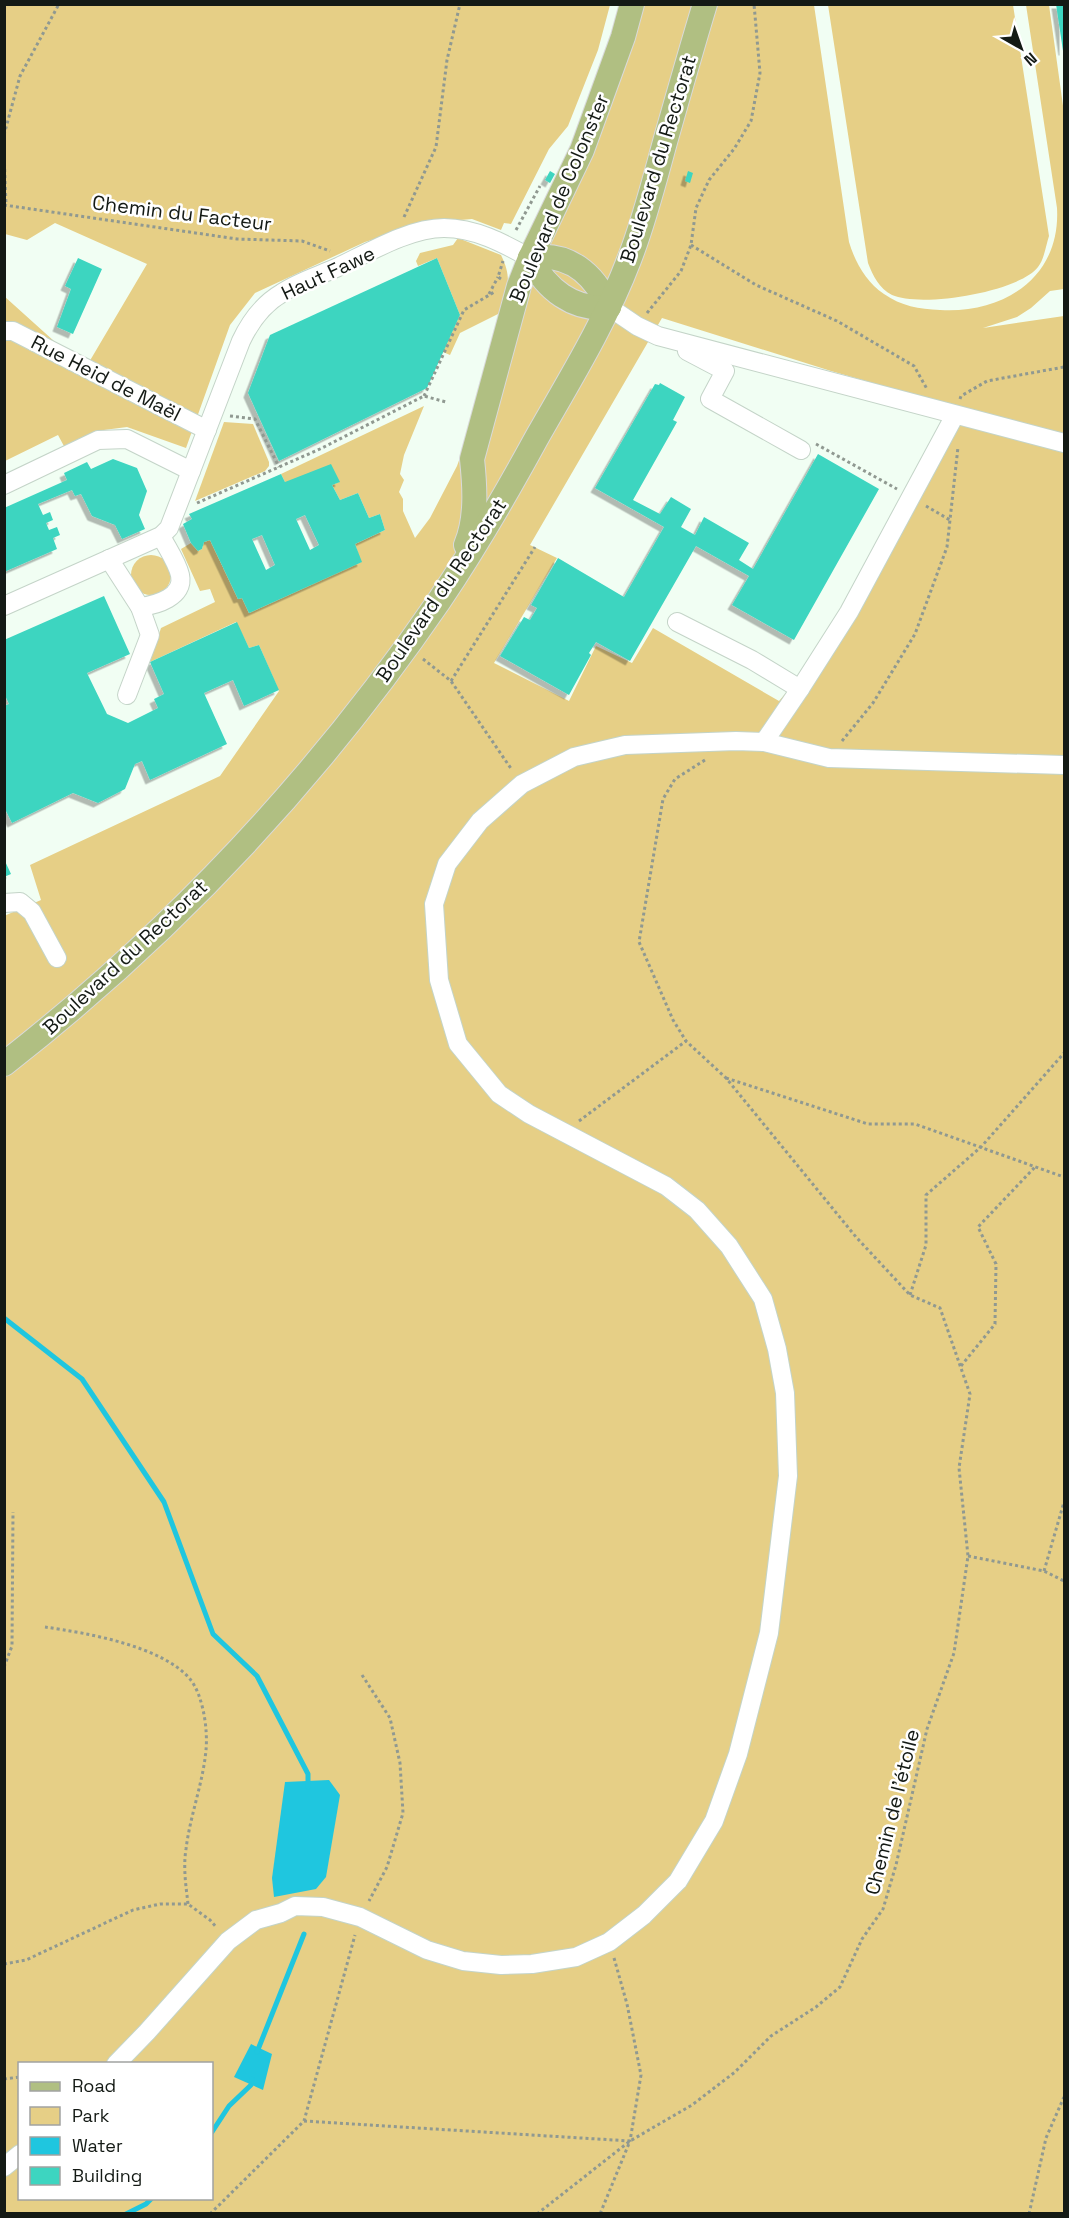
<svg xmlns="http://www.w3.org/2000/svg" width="1069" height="2218" font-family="'Space Grotesk',sans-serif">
<defs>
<filter id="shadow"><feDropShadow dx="-4.5" dy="4.5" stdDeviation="0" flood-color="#0004"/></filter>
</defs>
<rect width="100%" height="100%" fill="#f1fef3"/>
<g fill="#e6cf86" fill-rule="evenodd">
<path d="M5 5H610L598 50 568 126 549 149 511 224 504 223 501 230 472 219 425 223 365 242 255 293 230 325 186 448 127 427 104 430 65 448 58 435 5 461 4 296 85 369 147 264 55 223 27 240 5 234Z"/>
<path d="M632 5H814L849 242C855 262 866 282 884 294 901 306 919 309 940 310 1004 314 1061 277 1057 208L1026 5H1049L1064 113V289L1050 291 1031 308 1017 317 983 328 1064 316V2213H5L4 916 41 900 30 865 220 776 279 691 259 645 249 648 236 622 150 662 161 628 215 602 210 589 200 591 181 549 191 543 198 551 202 549 204 542 210 540 238 599 242 598 249 613 361 562 355 544 385 530 380 514 369 518 358 493 340 500 332 485 339 482H285L281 474 424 406 404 455 400 474 404 480 399 492 403 499V511L415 538 430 518 457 466 509 320ZM662 318 831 371 967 410 835 636 779 701 653 628 632 663 596 646 569 701 494 663 557 558 530 545ZM20 2064H212V2198H20Z"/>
<path d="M828 5H1013L1049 236C1046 245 1044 260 1038 267 1019 292 921 308 892 295 879 288 873 276 868 263Z"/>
<path d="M458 238 501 255C512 277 508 288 502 312L460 333 450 355 443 352 460 315 437 258 418 266 416 261 420 253 453 245Z"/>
<path d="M224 422 253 424 269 462V466L265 471 195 501Z"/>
<circle cx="151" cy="575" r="20"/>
</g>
<g fill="#1fc6df">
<path d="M329 1780 340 1795 326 1877 316 1889 274 1897 272 1878 285 1782Z"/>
<path d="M251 2044 272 2054 263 2090 234 2077Z"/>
</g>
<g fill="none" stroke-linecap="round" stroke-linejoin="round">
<g stroke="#1fc6df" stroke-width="5">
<path d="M4 1318 82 1379 164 1502 213 1634 257 1676 308 1774V1787"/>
<path d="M257 2052 304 1934"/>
<path d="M212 2132 229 2106 251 2085 252 2079"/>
<path d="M126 2214 146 2204 152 2198"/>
</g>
</g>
<g fill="#3dd5c0" fill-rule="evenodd" filter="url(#shadow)">
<path d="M1056 4H1064V51H1063Z"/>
<path d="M550 171 555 174 550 183 545 180Z"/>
<path d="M688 171 693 173 690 183 685 181Z"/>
<path d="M78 258 102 269 73 334 57 327 71 289 65 286Z"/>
<path d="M437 258 460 315 427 388 279 461 248 393 270 335Z"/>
<path d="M660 383 685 397 673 420 677 422 633 500 660 514 671 497 691 509 681 527 695 535 704 517 749 543 739 560 753 569 818 454 879 489 794 640 732 605 749 576 696 546 630 661 596 642 589 653 591 655 569 695 500 656 524 617 530 620 537 608 531 605 558 558 624 597 664 527 595 488 655 384 659 385Z"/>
<path d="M113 459 137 468 147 491 139 515 145 529 122 539 115 525 92 516 81 494 75 496 72 490 38 504 43 515 50 512 53 520 46 523 49 530 57 527 60 535 53 538 57 549 4 572V508L67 480 64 473 87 462 91 469Z"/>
<path d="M331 464 340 482 332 485 340 500 358 493 369 518 380 514 385 530 355 544 362 562 249 613 242 598 238 599 210 540 204 542 202 549 198 551 191 543 183 524 192 519 189 514 281 474 285 482ZM305 515 319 545 310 550 296 519ZM262 535 275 565 266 570 252 539Z"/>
<path d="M104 596 130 654 87 673 107 714 128 723 158 708 154 699 164 694 150 662 237 622 249 648 259 645 279 690 244 706 233 680 204 693 227 744 150 780 142 761 135 764 125 789 98 803 73 793 12 823 4 807V706L9 704 4 693V640Z"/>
<path d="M4 859 11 874 4 877Z"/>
</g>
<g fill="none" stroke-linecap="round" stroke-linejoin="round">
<g stroke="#c4d4c8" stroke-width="20">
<g id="minor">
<path d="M609 307 637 326 658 336 1064 443"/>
<path d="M4 331H13L207 430"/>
<path d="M687 351 725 371 710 399 801 450"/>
<path d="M4 485 98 440 127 439 191 471"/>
<path d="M109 559 140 607C156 605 185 597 180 575 177 562 167 548 161 536"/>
<path d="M4 606 161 536 169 528 241 341C250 322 263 304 282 293 298 282 318 276 336 268 368 253 409 228 444 228 475 228 503 243 530 258"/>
<path d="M677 622 752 660 800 689 849 612 955 415"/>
<path d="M127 695 150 635 140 607"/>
<path d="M764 742 829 758 1064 765"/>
<path d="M4 903 20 902 32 912 57 958"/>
<path d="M116 2064 147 2032 228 1941 256 1920 281 1913 295 1906 323 1907 360 1917 427 1950 463 1961 501 1965 532 1964 576 1957 609 1942 644 1915 678 1881 714 1821 738 1754 769 1633 788 1476 785 1393 777 1349 763 1299 729 1246 697 1210 666 1186 529 1114 499 1094 458 1044 439 980 434 904 447 864 480 821 522 784 574 757 625 745 736 741 764 742 800 689"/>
<path d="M4 2167 20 2154"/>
</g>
</g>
<g stroke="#d9dada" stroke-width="26">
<g id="major">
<path d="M530 258C568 251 594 274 609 307"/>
<path d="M530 258C546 289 573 311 609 307"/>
<path d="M466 545C477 519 475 487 472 459L519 286 530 258 582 150 623 37 632 4"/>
<path d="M4 1064C172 933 319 776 439 601 474 549 506 494 536 439 569 381 605 323 629 260 644 222 654 182 665 142 678 96 691 50 705 4"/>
</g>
</g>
<g stroke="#909991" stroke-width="3" stroke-dasharray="3 3" stroke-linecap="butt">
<path d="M4 135 20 76 59 4"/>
<path d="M4 151 6 205"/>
<path d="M4 205 237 239 302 241 330 251"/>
<path d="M404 217 436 147 447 60 460 4"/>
<path d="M516 230 540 186"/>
<path d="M691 245 756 285 837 321 914 366 927 389"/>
<path d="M501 279 498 277 503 261"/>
<path d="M489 294 498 277"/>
<path d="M647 313 681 271 691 245 696 208 709 180 734 149 751 121 760 73 754 4"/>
<path d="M424 396 464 310 496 291"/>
<path d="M960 399 961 396 987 381 1064 367"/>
<path d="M230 416 255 419 279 467"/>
<path d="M816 444 897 489"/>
<path d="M197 503 320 449 424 396 446 402"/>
<path d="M926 506 950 520"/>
<path d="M423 659 451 681 512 770"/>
<path d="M451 681 535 547"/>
<path d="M842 741 873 703 915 634 947 547 958 447"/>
<path d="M726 1078 868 1124H915L1064 1177"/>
<path d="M579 1121 686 1041"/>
<path d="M910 1295 926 1245V1195L981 1147 1064 1053"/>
<path d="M961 1366 995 1324 996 1264 978 1227 1035 1167"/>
<path d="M968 1556 1044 1571 1064 1581"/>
<path d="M1044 1571 1064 1502"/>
<path d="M45 1627C87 1633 162 1646 190 1679 203 1695 208 1729 206 1750 203 1783 190 1816 186 1849 183 1868 186 1886 188 1904"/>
<path d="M4 1667 12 1646 13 1512"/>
<path d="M362 1675 390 1718 400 1763 403 1813 387 1867 369 1901"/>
<path d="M614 1958 627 2004 641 2075 630 2141"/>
<path d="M4 1964 26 1960 133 1910 160 1904H188L210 1920 217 1928"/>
<path d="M4 2079 20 2077"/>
<path d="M304 2121 630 2141 600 2214"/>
<path d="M210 2214 304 2121 355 1935"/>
<path d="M537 2214 630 2141 692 2105 735 2072 771 2036 816 2007 840 1987 862 1939 883 1909 896 1865 927 1729 954 1653 968 1556 959 1468 970 1394 940 1308 910 1295 856 1237 726 1078 686 1041 673 1020 639 942 663 799 675 779 705 760"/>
<path d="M1029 2214 1046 2138 1064 2097"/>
</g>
<use href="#minor" stroke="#fff" stroke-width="18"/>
<use href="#major" stroke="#b0bf82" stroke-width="24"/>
</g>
<g text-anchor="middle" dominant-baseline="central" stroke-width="5" stroke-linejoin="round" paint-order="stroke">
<g font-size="20" fill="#141a15" stroke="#fff">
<text transform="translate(658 159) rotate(-73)">Boulevard du Rectorat</text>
<text transform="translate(559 198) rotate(-67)">Boulevard de Colonster</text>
<text transform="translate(182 213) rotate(7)">Chemin du Facteur</text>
<text transform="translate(328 273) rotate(-25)">Haut Fawe</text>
<text transform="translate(106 378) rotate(27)">Rue Heid de Maël</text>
<text transform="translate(441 590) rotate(-56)">Boulevard du Rectorat</text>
<text transform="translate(125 957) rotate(-43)">Boulevard du Rectorat</text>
<text transform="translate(892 1812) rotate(-76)">Chemin de l'étoile</text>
</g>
</g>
<rect width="1069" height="2218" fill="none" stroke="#141a15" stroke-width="12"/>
<rect x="18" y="2062" width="195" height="138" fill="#ffffff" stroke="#a1a3a1" stroke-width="1.5"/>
<rect x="30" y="2082" width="30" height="9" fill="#b0bf82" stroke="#a1a3a1" stroke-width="1.5"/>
<text x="72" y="2092" font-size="18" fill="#141a15">Road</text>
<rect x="30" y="2107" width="30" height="18" fill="#e6cf86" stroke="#a1a3a1" stroke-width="1.5"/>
<text x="72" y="2122" font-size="18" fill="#141a15">Park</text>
<rect x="30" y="2137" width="30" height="18" fill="#1fc6df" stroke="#a1a3a1" stroke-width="1.5"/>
<text x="72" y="2152" font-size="18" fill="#141a15">Water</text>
<rect x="30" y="2167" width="30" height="18" fill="#3dd5c0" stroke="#a1a3a1" stroke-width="1.5"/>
<text x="72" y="2182" font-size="18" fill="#141a15">Building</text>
<g transform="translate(1021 48) rotate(140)" stroke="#ffffff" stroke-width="4.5" paint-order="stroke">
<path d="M0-4.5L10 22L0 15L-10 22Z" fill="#141a15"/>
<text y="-9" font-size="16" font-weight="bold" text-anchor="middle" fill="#141a15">N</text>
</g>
</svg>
